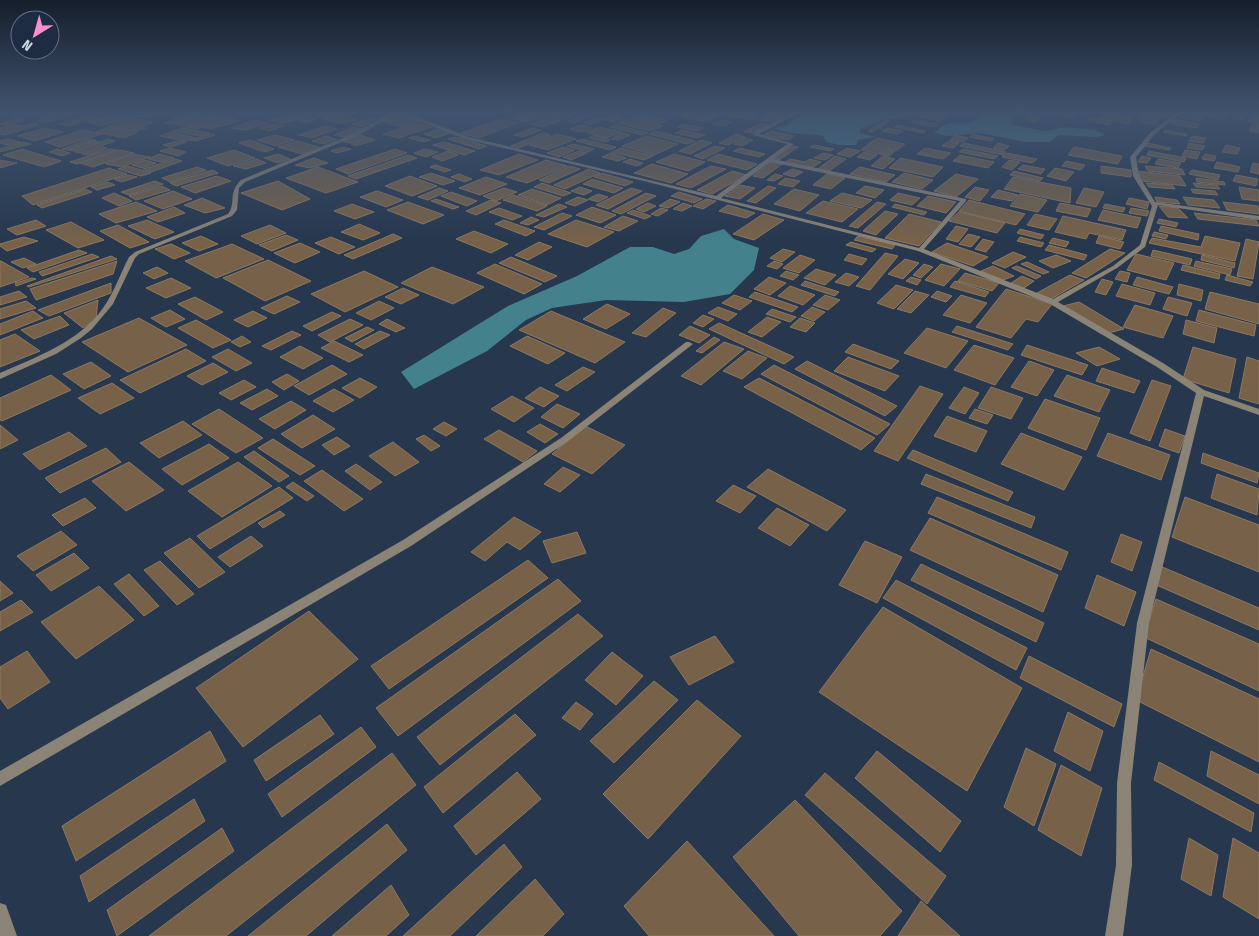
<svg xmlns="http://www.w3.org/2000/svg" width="1259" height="936" font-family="'Fira Sans Condensed',sans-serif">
<rect width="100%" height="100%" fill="#26374e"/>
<g fill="#43818c">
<path d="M810 110H908L915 113 911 116 881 120 877 123 861 128 859 133 877 137 858 140 856 145H840L826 142 823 136C807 132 789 136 774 128L785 126Z"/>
<path d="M973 110H1034L1032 113 1016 115 1010 119 1012 125 1045 131 1065 127 1095 130 1105 135 1097 137 1059 135 1050 142H1025L980 133 948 136 934 133C937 131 940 127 944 125 958 120 972 129 981 113Z"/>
<path d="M724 229 734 239 759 248 754 270 730 294 684 302 606 300 552 308 526 320 487 351 414 389 401 372 508 306 577 276 630 247H653L674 254 689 249 701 236Z"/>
</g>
<g fill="#776249" stroke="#8e785e">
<path d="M64 110H75L42 118 39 116Z"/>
<path d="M146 110H155L162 111 146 117 132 116Z"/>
<path d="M329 110H351L323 118 314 115Z"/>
<path d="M352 110H364L346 116 338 114Z"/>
<path d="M398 110H425L427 111 414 115Z"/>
<path d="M533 110H550L556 112 528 122 512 118Z"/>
<path d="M689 110H705L695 115 683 113Z"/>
<path d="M737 110 759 115 755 117 726 111Z"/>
<path d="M921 110H927L948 115 945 117 920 112Z"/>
<path d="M1128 110H1173L1168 117Z"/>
<path d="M1189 110H1209L1227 113 1224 119 1188 113Z"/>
<path d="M301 111 314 114 282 124 269 120Z"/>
<path d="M1058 111 1077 114 1073 118 1053 114Z"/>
<path d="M71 112 76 114 43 123 38 121Z"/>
<path d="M192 112 201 114 173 124 164 123Z"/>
<path d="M1107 112 1134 117 1129 124 1101 119Z"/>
<path d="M560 113 572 116 543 127 531 124Z"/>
<path d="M711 113 720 115 712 119 702 117Z"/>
<path d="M772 113 785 116 772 122 759 120Z"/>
<path d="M920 113 944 117 939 121 915 116Z"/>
<path d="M1182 113 1203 116 1201 121 1180 117Z"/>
<path d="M1234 113 1245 115 1243 120 1232 118Z"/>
<path d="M208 114 219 116 185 127 175 124Z"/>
<path d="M642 114 668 120 659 124 633 117Z"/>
<path d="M684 114 711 120 707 122 680 116Z"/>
<path d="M728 114 755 119 753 120 725 115Z"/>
<path d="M1144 114 1161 117 1155 125 1138 122Z"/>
<path d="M1252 114 1259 115V123L1248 121Z"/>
<path d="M88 115 98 118 69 126 58 124Z"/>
<path d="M110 115 153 122 144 126 101 118Z"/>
<path d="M338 115 356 120 342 124 323 119Z"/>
<path d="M401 115 421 121 402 127 382 121Z"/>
<path d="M584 115 590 116 574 123 568 121Z"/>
<path d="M223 116 232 118 197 129 188 127Z"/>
<path d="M310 116 317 119 306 123 298 120Z"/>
<path d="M614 116 623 118 613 122 604 120Z"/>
<path d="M1030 116 1041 117 1036 122 1025 120Z"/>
<path d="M598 117 604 119 591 125 584 123Z"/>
<path d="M18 118 25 120 7 125 0 124Z"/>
<path d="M370 118 376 119 363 127 352 124Z"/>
<path d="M630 118 663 126 650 131 617 123Z"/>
<path d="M1090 118 1112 121 1109 125 1087 121Z"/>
<path d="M101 119 114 122 102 126 89 122Z"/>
<path d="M233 119 239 121 210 129 204 127Z"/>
<path d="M501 119 518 123 478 138 461 133Z"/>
<path d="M1173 119 1199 124 1197 128 1171 124Z"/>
<path d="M256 120 268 123 245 130 231 128Z"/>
<path d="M722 120 732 122 724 126 713 124Z"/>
<path d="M885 120 890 121 873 132 868 131Z"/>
<path d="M915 120 938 124 934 127 911 122Z"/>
<path d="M32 123 39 125 4 135 0 134Z"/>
<path d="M118 123 146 128 136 131 108 126Z"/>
<path d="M418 123 432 127 398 138 383 134Z"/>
<path d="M761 123 769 125 752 133 744 132Z"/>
<path d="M1253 123 1259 124V133L1250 131Z"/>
<path d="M13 124 21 126 0 132V128Z"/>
<path d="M273 124 283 126 269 131 259 128Z"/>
<path d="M684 124 703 128 696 131 677 127Z"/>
<path d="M581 125 592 128 581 132 570 129Z"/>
<path d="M616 125 648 133 642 135 610 127Z"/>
<path d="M897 125 926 131 923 133 894 127Z"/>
<path d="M326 126 337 129 312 138 299 135Z"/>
<path d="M108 127 138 132 124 138 96 132Z"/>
<path d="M353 127 362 129 344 137 334 135Z"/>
<path d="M600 127 622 132 607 138 586 132Z"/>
<path d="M44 128 63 132 35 141 17 136Z"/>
<path d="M184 128 210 133 199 136 173 131Z"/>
<path d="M532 128 541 130 523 137 514 135Z"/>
<path d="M888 128 902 131 897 134 883 131Z"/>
<path d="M438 129 451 133 436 138 424 134Z"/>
<path d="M82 130 102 134 60 147 45 142Z"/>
<path d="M682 130 705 135 697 138 675 133Z"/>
<path d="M1165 130 1187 134 1186 136 1163 132Z"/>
<path d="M656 131 695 141 687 144 649 134Z"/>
<path d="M771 131 794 136 787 140 764 135Z"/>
<path d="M171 132 196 138 185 141 159 136Z"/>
<path d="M543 133 550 135 519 148 511 146Z"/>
<path d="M623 133 630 135 618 140 611 139Z"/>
<path d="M209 134 215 135 196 141 190 140Z"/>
<path d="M557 134 576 139 548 150 529 145Z"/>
<path d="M736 134 745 137 728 145 719 143Z"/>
<path d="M973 134 994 139 991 141 970 137Z"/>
<path d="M275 135 295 140 276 146 257 140Z"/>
<path d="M361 135 368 138 349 143 342 141Z"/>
<path d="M594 135 610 140 605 142 589 138Z"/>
<path d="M955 135 968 138 962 142 950 140Z"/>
<path d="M326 136 337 139 324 144 312 141Z"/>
<path d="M416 136 430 140 424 142 409 138Z"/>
<path d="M646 136 678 144 654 155 622 146Z"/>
<path d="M1192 136 1206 138 1203 143 1189 141Z"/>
<path d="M456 137 487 146 479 149 448 139Z"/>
<path d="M370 138 375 140 356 146 351 144Z"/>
<path d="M745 138 753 140 742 146 734 144Z"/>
<path d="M877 138 905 144 896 151 867 145Z"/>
<path d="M8 139 20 142 8 145 0 143V141Z"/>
<path d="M90 139 96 140 67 150 62 149Z"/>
<path d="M108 139 115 141 81 153 75 152Z"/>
<path d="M583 139 616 147 610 150 576 141Z"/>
<path d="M250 140 274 149 264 152 239 143Z"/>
<path d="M701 140 712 143 690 154 679 151Z"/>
<path d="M95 141 100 142 74 151 69 150Z"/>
<path d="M177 141 186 142 171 147 163 145Z"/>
<path d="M298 141 322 148 302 154 278 147Z"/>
<path d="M949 141 959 143 953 148 942 146Z"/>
<path d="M23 142 31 144 0 152V149Z"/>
<path d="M444 142 475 151 464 155 433 145Z"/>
<path d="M964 143 1006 152 1003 155 960 146Z"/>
<path d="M998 143 1009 146 1004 150 993 148Z"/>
<path d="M1147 143 1171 148 1170 150 1145 146Z"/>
<path d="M1189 143 1205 146 1202 150 1187 148Z"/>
<path d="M573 144 594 149 588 152 567 146Z"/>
<path d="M814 145 834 149 830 151 810 147Z"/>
<path d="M1226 145 1240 148 1237 154 1222 152Z"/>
<path d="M715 146 725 148 703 159 694 156Z"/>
<path d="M792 146 798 147 779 160 773 159Z"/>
<path d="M866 146 894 152 889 156 861 150Z"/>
<path d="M102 147 107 148 89 155 82 154Z"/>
<path d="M344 147 351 149 337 153 331 151Z"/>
<path d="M563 147 575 150 559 157 547 153Z"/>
<path d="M1074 147 1122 156 1118 164 1068 155Z"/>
<path d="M170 148 186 152 178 156 160 151Z"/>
<path d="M621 148 653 156 644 160 612 152Z"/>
<path d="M740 148 765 154 759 157 733 151Z"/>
<path d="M847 148 860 151 850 157 837 154Z"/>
<path d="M925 148 951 153 943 159 917 154Z"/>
<path d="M22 149 61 161 44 167 3 155Z"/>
<path d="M57 149 70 153 62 156 49 152Z"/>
<path d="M109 149 117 150 77 164 70 162Z"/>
<path d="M395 149 407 153 348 174 336 169Z"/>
<path d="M425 149 438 152 426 157 414 153Z"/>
<path d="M963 149 998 156 994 159 959 152Z"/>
<path d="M120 150 134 153 93 167 80 163Z"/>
<path d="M234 150 255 158 228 166 207 158Z"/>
<path d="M1185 150 1200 152 1197 159 1182 156Z"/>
<path d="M448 151 458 155 442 161 432 157Z"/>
<path d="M579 151 587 153 571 160 563 157Z"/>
<path d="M1149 151 1186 158 1184 162 1147 155Z"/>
<path d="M864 152 877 155 870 160 857 157Z"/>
<path d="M611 153 626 158 618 161 602 157Z"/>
<path d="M823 153 833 155 825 160 814 158Z"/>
<path d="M1007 153 1037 159 1032 163 1002 157Z"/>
<path d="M132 154 150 157 122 167 106 164Z"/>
<path d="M159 154 174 158 162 162 148 159Z"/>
<path d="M278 154 290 159 278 163 264 158Z"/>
<path d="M519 154 538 160 499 175 480 170Z"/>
<path d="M674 154 705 162 688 171 656 162Z"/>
<path d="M718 154 757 164 747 170 707 160Z"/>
<path d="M1205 154 1216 156 1214 161 1202 159Z"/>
<path d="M408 155 417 158 356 179 348 176Z"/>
<path d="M960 155 994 162 988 168 953 161Z"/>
<path d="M835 156 846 159 829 171 818 169Z"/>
<path d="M883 156 895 159 883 169 871 166Z"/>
<path d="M1142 156 1151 158 1147 163 1138 162Z"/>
<path d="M314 158 328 163 310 168 295 165Z"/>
<path d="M900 158 943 167 933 177 889 168Z"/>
<path d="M175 159 182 161 151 172 143 169Z"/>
<path d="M257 159 266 163 246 169 233 166Z"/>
<path d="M630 159 643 163 637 166 623 162Z"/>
<path d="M790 159 805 162 810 159 821 162 812 168 785 162Z"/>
<path d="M1158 159 1181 163 1178 168 1155 164Z"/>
<path d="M0 160 17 163 0 168Z"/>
<path d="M145 160 156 163 142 168 132 165Z"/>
<path d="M546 160 567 166 527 183 506 177Z"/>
<path d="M1009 160 1020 162 1012 170 1002 167Z"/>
<path d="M772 161 782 164 763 178 753 176Z"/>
<path d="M1066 161 1085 165 1081 170 1062 166Z"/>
<path d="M1217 162 1240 167 1238 172 1214 168Z"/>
<path d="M1253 163 1259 164V174L1250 172Z"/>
<path d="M652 164 688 174 671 183 634 173Z"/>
<path d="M435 165 451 170 445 172 430 167Z"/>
<path d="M1023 165 1045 169 1041 174 1018 169Z"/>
<path d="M128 166 151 173 141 176 118 169Z"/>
<path d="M570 166 580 169 549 183 539 180Z"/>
<path d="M711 166 726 169 691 188 676 184Z"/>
<path d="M1101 166 1131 170V177L1101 173Z"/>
<path d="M1145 166 1182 169 1185 175 1148 171Z"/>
<path d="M197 167 206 170 170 182 162 178Z"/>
<path d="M318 167 358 182 326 193 286 178Z"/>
<path d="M860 167 895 175 886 182 850 174Z"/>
<path d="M109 168 127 174 33 205 22 196Z"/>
<path d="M1055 168 1074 172 1066 181 1047 176Z"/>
<path d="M589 169 600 173 565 189 554 185Z"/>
<path d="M792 169 803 172 794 177 783 174Z"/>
<path d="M212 170 218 173 176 186 170 183Z"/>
<path d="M1192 170 1220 175 1218 180 1189 174Z"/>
<path d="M732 171 747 175 712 194 697 190Z"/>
<path d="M1014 171 1043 178 1040 181 1010 175Z"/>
<path d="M1137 171 1180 176 1186 186 1142 181Z"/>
<path d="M431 173 455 181 443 185 419 177Z"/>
<path d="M602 173 633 182 625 186 594 177Z"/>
<path d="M904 173 933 180 922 189 892 182Z"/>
<path d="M459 174 472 179 465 182 451 177Z"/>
<path d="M775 174 783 176 774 181 767 180Z"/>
<path d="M827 174 845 178 831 189 813 185Z"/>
<path d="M956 174 978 179 956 197 934 191Z"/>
<path d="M129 175 137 177 121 182 114 179Z"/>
<path d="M1236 175 1258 179 1256 186 1233 181Z"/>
<path d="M217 176 231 181 195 193 181 187Z"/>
<path d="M410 176 437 186 412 196 385 186Z"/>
<path d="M486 177 507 184 480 195 459 188Z"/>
<path d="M1013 177 1071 188 1070 203 1004 189Z"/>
<path d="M785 178 800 181 793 187 778 184Z"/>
<path d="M1196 178 1224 182 1225 185 1197 182Z"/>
<path d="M592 179 623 188 614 193 583 184Z"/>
<path d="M155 181 163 184 129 195 121 192Z"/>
<path d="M278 181 310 199 282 210 241 193Z"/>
<path d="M108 182 115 185 97 190 91 187Z"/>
<path d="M542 183 571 193 563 196 534 187Z"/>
<path d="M1146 183 1172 185 1175 189 1149 187Z"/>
<path d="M1193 183 1217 185 1220 189 1196 187Z"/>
<path d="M740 185 755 188 740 199 725 196Z"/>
<path d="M162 186 170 190 136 200 129 196Z"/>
<path d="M768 186 776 188 756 203 747 201Z"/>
<path d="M865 186 884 190 875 198 856 193Z"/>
<path d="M580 187 592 191 584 195 571 191Z"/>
<path d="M975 187 989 190 980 201 965 197Z"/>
<path d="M1239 187 1259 190V201L1242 199Z"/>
<path d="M439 188 448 191 428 200 418 197Z"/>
<path d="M504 188 517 192 496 201 483 196Z"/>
<path d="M631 188 642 191 608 209 596 205Z"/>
<path d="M1084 188 1104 192 1096 207 1076 203Z"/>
<path d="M85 189 92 192 42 208 37 205Z"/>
<path d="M532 189 561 198 547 205 518 195Z"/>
<path d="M794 189 819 195 800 211 774 204Z"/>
<path d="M1191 189 1215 191 1218 195 1193 193Z"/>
<path d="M998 190 1018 195 1012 201 991 197Z"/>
<path d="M173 191 192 199 163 209 144 201Z"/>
<path d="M377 191 403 200 386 207 360 197Z"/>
<path d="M451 192 477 201 467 206 441 196Z"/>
<path d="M679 192 702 199 694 203 671 196Z"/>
<path d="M114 193 132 201 119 206 102 198Z"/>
<path d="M646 193 656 196 621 214 612 211Z"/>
<path d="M842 193 872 200 861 208 830 201Z"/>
<path d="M898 193 920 198 912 205 890 200Z"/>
<path d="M598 194 608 197 598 202 588 199Z"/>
<path d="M1020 194 1047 200 1038 212 1010 206Z"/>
<path d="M513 195 547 206 537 211 503 200Z"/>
<path d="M928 196 956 202 946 213 917 206Z"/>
<path d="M578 197 588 200 575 206 565 203Z"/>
<path d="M1155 197 1177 200 1180 204 1157 202Z"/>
<path d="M1183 197 1214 200 1220 208 1188 205Z"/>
<path d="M202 198 225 208 205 213 184 205Z"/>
<path d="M1129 198 1149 202 1147 209 1126 204Z"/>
<path d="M436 199 459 207 453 209 431 201Z"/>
<path d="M670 199 680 202 668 208 659 206Z"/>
<path d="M706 199 716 201 703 209 693 206Z"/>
<path d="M491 200 501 203 476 215 466 211Z"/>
<path d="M969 200 1025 214 1016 225 959 211Z"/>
<path d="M823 201 858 209 842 222 806 213Z"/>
<path d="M136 202 157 211 116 223 99 214Z"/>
<path d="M408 202 444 215 423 224 387 210Z"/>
<path d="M877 202 886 204 858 228 849 226Z"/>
<path d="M1223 202 1258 206 1259 214 1227 210Z"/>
<path d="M648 203 656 206 644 212 636 209Z"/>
<path d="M683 203 692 206 682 211 673 209Z"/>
<path d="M1060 203 1091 209 1087 217 1056 211Z"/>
<path d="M352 204 374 212 355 219 334 211Z"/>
<path d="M559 204 567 207 544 217 536 215Z"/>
<path d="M895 204 927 212 924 215 892 207Z"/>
<path d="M1105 204 1125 208 1123 212 1103 208Z"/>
<path d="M728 205 755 213 746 218 719 211Z"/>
<path d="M1159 206 1178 208 1188 218 1168 217Z"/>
<path d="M174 207 185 213 158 222 147 217Z"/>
<path d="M592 207 616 215 600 223 576 215Z"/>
<path d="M499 208 522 216 512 220 489 212Z"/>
<path d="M661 208 668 210 658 216 651 214Z"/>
<path d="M1131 208 1149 211 1147 216 1129 213Z"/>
<path d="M633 210 651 216 645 219 627 213Z"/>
<path d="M1103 210 1141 218 1137 228 1098 220Z"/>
<path d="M885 211 898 214 876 235 863 231Z"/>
<path d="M959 212 1005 223 997 233 949 221Z"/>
<path d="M562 213 572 216 544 230 534 227Z"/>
<path d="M1194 213 1256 220 1259 226 1198 219Z"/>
<path d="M763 214 784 220 754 240 733 234Z"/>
<path d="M909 214 941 222 919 246 885 238Z"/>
<path d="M1035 214 1057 219 1049 230 1027 225Z"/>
<path d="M623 216 638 221 619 231 604 227Z"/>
<path d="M1063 216 1126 230 1122 240 1089 233 1086 239 1055 232Z"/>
<path d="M531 217 539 220 528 225 520 223Z"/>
<path d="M1159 219 1178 223 1176 227 1157 223Z"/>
<path d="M36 220 46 226 17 235 7 229Z"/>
<path d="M147 220 174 232 155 239 128 226Z"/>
<path d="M504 220 535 231 526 236 495 224Z"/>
<path d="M576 220 614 232 587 247 548 234Z"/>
<path d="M71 222 104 240 78 248 46 230Z"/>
<path d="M359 224 380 233 363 240 341 232Z"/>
<path d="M118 225 149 242 130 248 100 231Z"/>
<path d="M270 225 286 233 257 244 241 236Z"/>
<path d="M956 226 968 229 958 242 946 239Z"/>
<path d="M1161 226 1199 234 1198 240 1159 231Z"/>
<path d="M1020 229 1044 235 1041 239 1017 233Z"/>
<path d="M474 231 508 244 491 253 456 239Z"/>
<path d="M1154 232 1168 235 1166 239 1152 236Z"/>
<path d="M393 234 402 238 353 259 344 255Z"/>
<path d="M968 234 980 237 971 247 959 244Z"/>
<path d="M286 235 298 240 272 251 259 245Z"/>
<path d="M201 236 218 244 199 251 182 243Z"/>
<path d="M858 236 895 245 892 249 854 240Z"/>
<path d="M1099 236 1124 242 1120 249 1096 243Z"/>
<path d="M1205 236 1240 243 1235 261 1149 243 1152 238 1201 247Z"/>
<path d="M24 237 38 241 7 251 0 246V244Z"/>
<path d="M331 237 355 247 339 254 315 243Z"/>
<path d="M1020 237 1044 243 1041 247 1017 241Z"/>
<path d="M1053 238 1069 242 1066 247 1049 243Z"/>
<path d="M983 239 994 242 986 252 975 249Z"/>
<path d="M1246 239 1259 242 1253 279 1237 276Z"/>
<path d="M539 242 552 247 528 260 515 255Z"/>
<path d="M851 242 876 249 872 252 846 245Z"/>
<path d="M300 243 320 252 295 263 274 253Z"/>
<path d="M947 243 988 257 973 266 932 252Z"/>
<path d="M171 244 190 253 174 259 155 249Z"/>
<path d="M232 244 264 259 216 278 185 261Z"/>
<path d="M1049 245 1087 255 1084 260 1045 250Z"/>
<path d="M783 249 795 252 782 262 770 258Z"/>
<path d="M1110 249 1125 253 1086 278 1072 273Z"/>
<path d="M79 250 87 253 33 272 27 268Z"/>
<path d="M1153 250 1192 259 1190 265 1151 256Z"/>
<path d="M1013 252 1026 257 1005 268 992 263Z"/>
<path d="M885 253 898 256 870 290 856 286Z"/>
<path d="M92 254 99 257 42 276 39 272Z"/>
<path d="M849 254 867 259 862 265 844 260Z"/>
<path d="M1136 254 1174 263 1166 280 1127 270Z"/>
<path d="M800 255 815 260 799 273 783 268Z"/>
<path d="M1056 255 1071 261 1053 268 1039 261Z"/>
<path d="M1202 255 1235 263 1234 268 1201 260Z"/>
<path d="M111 256 117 259 29 287 27 286Z"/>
<path d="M511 257 557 276 545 282 499 263Z"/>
<path d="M24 258 36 264 23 268 11 262Z"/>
<path d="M905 259 919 263 903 279 888 274Z"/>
<path d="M268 260 311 281 265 301 223 278Z"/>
<path d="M0 261H1L29 277 0 287Z"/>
<path d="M117 261 113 274 36 300 30 289Z"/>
<path d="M774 261 783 264 777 269 767 266Z"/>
<path d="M1196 261 1232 269 1230 275 1194 266Z"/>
<path d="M1027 262 1049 272 1043 274 1021 264Z"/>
<path d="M495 264 542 284 524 294 477 273Z"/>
<path d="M924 264 933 267 921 278 913 275Z"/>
<path d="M941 264 960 269 944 286 925 280Z"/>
<path d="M1183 265 1220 274 1219 279 1181 270Z"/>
<path d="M993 266 1014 276 1003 280 981 271Z"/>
<path d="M1017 266 1041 276 1036 279 1012 268Z"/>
<path d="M157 267 168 273 154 279 143 273Z"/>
<path d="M432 267 484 287 453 304 401 283Z"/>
<path d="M816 269 836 275 825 285 804 278Z"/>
<path d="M364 271 398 287 345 312 311 294Z"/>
<path d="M786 271 799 275 793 280 780 276Z"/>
<path d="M1120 271 1130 273 1127 282 1115 279Z"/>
<path d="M846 273 859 277 849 286 835 282Z"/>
<path d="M965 273 999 283 992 291 958 281Z"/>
<path d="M1070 275 1084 280 1051 299 1037 293Z"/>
<path d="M1227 275 1253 282 1250 286 1225 280Z"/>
<path d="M1022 276 1034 281 1024 288 1011 283Z"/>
<path d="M769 277 786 283 770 295 754 289Z"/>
<path d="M911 277 921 280 917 285 906 281Z"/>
<path d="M1137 277 1173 287 1169 294 1133 285Z"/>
<path d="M32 278 36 279 16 286 15 283Z"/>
<path d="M171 278 191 288 166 298 146 288Z"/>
<path d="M1102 279 1113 282 1106 295 1095 292Z"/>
<path d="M805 281 839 292 835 296 801 285Z"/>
<path d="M955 281 989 292 985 297 950 287Z"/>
<path d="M111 283V293L49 316 38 310Z"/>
<path d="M1122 284 1155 293 1150 305 1116 296Z"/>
<path d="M1179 284 1203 290 1201 301 1177 295Z"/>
<path d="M896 285 913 290 894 309 877 303Z"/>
<path d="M790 286 815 295 803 305 778 296Z"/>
<path d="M403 288 419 295 401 304 385 297Z"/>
<path d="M1006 289 1052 304 1038 322 1026 319 1011 338 976 327Z"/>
<path d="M19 291 27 297 0 305V297Z"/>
<path d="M915 291 929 295 911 313 897 309Z"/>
<path d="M937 291 952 296 946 302 931 297Z"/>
<path d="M755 292 798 307 792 312 749 297Z"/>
<path d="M1210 292 1259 304V324L1205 309Z"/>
<path d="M734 295 752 301 740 310 722 303Z"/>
<path d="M825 295 840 300 828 310 813 305Z"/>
<path d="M961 295 987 303 970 323 943 315Z"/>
<path d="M287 296 300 302 274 314 261 308Z"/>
<path d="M195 297 223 312 206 320 178 304Z"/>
<path d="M1168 297 1192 303 1187 316 1163 309Z"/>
<path d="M98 300 96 319 83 328 64 313Z"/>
<path d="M26 301 36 308 0 319V309Z"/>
<path d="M379 301 394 308 371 320 356 313Z"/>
<path d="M1079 302 1124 329 1108 333 1063 306Z"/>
<path d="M607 304 630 314 606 329 583 319Z"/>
<path d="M1135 305 1173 316 1163 338 1123 327Z"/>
<path d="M718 307 737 314 728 321 708 313Z"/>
<path d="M812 307 825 312 814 321 801 316Z"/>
<path d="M663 308 676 313 646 337 632 333Z"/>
<path d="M772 309 796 317 790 322 766 314Z"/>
<path d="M170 310 185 319 166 327 151 318Z"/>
<path d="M1199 310 1256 325 1254 336 1196 321Z"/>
<path d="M33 311 43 318 0 335V324Z"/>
<path d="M253 311 267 318 248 327 234 320Z"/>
<path d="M551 311 625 342 595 363 519 330Z"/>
<path d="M332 312 341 316 312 331 303 326Z"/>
<path d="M703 315 714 319 703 327 693 323Z"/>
<path d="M60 316 69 325 34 339 21 330Z"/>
<path d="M767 317 781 322 762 337 748 332Z"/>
<path d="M139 318 187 345 128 372 82 342Z"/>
<path d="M800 318 815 323 806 332 790 327Z"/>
<path d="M350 319 363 325 330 342 318 335Z"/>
<path d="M387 319 405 328 396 332 379 324Z"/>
<path d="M196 320 231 340 213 348 178 328Z"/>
<path d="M1186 320 1217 328 1214 343 1183 334Z"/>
<path d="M719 323 794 357 784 364 709 329Z"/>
<path d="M690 326 710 335 699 343 679 335Z"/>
<path d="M957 326 1013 344 1008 350 952 332Z"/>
<path d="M367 327 374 330 352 342 345 338Z"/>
<path d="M927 328 968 341 946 368 904 353Z"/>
<path d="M292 331 301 335 271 350 262 346Z"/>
<path d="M380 331 390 335 364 349 355 344Z"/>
<path d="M15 334 40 351 0 367V340Z"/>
<path d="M242 336 251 342 240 347 231 342Z"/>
<path d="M527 336 565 353 548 364 510 346Z"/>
<path d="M714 337 720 340 702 353 696 351Z"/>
<path d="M334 341 363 355 349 362 321 348Z"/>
<path d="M724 342 744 349 701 385 681 376Z"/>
<path d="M853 344 899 361 891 369 845 352Z"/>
<path d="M974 345 1014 358 995 385 954 370Z"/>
<path d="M1027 345 1088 365 1082 375 1021 355Z"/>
<path d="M300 346 323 358 303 369 280 357Z"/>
<path d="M1099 347 1120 359 1097 366 1076 353Z"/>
<path d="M1193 347 1236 359 1229 393 1183 379Z"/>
<path d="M186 349 206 361 140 393 120 380Z"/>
<path d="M228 349 252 363 236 371 212 357Z"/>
<path d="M748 351 767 358 742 379 723 371Z"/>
<path d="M848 357 899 376 885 391 834 371Z"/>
<path d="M1247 357 1259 361V404L1239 398Z"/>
<path d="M807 361 897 406 885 416 795 369Z"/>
<path d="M1029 361 1054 370 1037 396 1011 387Z"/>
<path d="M91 362 111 376 84 389 63 374Z"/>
<path d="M213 363 228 372 202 385 187 376Z"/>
<path d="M332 365 347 374 309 395 294 386Z"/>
<path d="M774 365 890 424 877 435 761 374Z"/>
<path d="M583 367 595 372 567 391 555 385Z"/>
<path d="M1102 368 1140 381 1134 393 1096 381Z"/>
<path d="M287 374 299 381 284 390 272 382Z"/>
<path d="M51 375 71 390 2 421 0 420V398Z"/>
<path d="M1067 375 1110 390 1099 412 1054 396Z"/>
<path d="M360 378 377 387 360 398 342 388Z"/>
<path d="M759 378 875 438 861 450 744 387Z"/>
<path d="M244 380 256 387 231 400 219 393Z"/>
<path d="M1152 380 1171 386 1150 441 1130 433Z"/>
<path d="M112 383 134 398 100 414 78 398Z"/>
<path d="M920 386 943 394 898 461 874 451Z"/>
<path d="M540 387 559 396 544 407 525 398Z"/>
<path d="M964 387 979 393 965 414 949 408Z"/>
<path d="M991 387 1023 398 1011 419 978 408Z"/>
<path d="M267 389 278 396 252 410 240 403Z"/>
<path d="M334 389 354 400 333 412 313 401Z"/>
<path d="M512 396 534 408 514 422 491 409Z"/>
<path d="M1045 399 1100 418 1086 450 1028 428Z"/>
<path d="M291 401 306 410 275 429 259 419Z"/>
<path d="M557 404 580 414 563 428 541 417Z"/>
<path d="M219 409 263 438 236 453 192 424Z"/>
<path d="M975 409 993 415 987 424 969 418Z"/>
<path d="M313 415 335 429 302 448 281 434Z"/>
<path d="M947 416 987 431 976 452 934 436Z"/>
<path d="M183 421 202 435 159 458 140 443Z"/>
<path d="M444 422 457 429 446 436 433 429Z"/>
<path d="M540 424 558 434 545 443 527 432Z"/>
<path d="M0 425 18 440 0 449Z"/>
<path d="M585 426 625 445 592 474 552 454Z"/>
<path d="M1165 429 1185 436 1179 453 1159 446Z"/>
<path d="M499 430 537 451 523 462 484 439Z"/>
<path d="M69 432 87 446 40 470 23 454Z"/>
<path d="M1021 433 1082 457 1064 490 1001 464Z"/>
<path d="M1108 433 1170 455 1161 480 1097 456Z"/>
<path d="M424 435 440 446 431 451 416 439Z"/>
<path d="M337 437 350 446 334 455 322 445Z"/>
<path d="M273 439 315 466 300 475 258 448Z"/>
<path d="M393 442 419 462 395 476 369 456Z"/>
<path d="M209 444 229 458 182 485 162 469Z"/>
<path d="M106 448 121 462 60 493 45 478Z"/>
<path d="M913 450 1013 492 1008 501 907 458Z"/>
<path d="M254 451 289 476 279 482 244 457Z"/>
<path d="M1203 453 1259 473 1257 483 1201 463Z"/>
<path d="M129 462 164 490 126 511 92 481Z"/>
<path d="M238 462 272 486 222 517 188 491Z"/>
<path d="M356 464 382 482 370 490 345 471Z"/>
<path d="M563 467 580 475 560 492 544 484Z"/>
<path d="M768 469 846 510 827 531 747 487Z"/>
<path d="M322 470 363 499 344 511 304 481Z"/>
<path d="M926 474 1035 517 1031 528 921 484Z"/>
<path d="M1217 474 1259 489 1257 515 1211 498Z"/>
<path d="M293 482 314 496 307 501 286 487Z"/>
<path d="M733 485 756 496 740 513 716 501Z"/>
<path d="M279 487 293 498 210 549 197 536Z"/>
<path d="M937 497 1068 552 1061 570 928 513Z"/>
<path d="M1185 497 1259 525V572L1172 537Z"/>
<path d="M85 498 96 508 63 526 52 515Z"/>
<path d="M777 508 809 525 790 546 758 528Z"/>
<path d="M280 511 285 515 263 528 258 523Z"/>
<path d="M514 517 541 532 520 550 507 542 485 561 471 552Z"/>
<path d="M930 518 1058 575 1043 612 910 550Z"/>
<path d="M61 531 77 545 33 571 17 556Z"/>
<path d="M577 532 586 553 552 563 543 541Z"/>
<path d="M1121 534 1142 542 1132 571 1111 562Z"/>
<path d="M251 536 263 546 230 567 218 557Z"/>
<path d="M190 538 225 572 199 588 164 553Z"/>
<path d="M865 541 902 557 877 603 839 585Z"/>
<path d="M74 553 89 568 51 591 36 575Z"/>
<path d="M528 560 548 578 389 689 371 666Z"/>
<path d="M160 561 194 594 177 605 144 570Z"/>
<path d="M921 564 1044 623 1036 642 911 580Z"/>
<path d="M1160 566 1259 608V630L1154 584Z"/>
<path d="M129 574 159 606 144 616 114 584Z"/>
<path d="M1097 575 1136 592 1124 626 1085 608Z"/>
<path d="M558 579 581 601 398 736 376 708Z"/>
<path d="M896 580 1027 648 1016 670 883 598Z"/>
<path d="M0 581 13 593 0 601Z"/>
<path d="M99 586 134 620 76 659 41 622Z"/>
<path d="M1156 599 1259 644V691L1144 637Z"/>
<path d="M21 600 33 612 0 631V612Z"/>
<path d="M883 607 1022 688 967 791 819 692Z"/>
<path d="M309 611 358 659 243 747 196 688Z"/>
<path d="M578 614 603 636 440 765 417 737Z"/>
<path d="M715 636 734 662 689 685 670 657Z"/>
<path d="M1151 649 1259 699V762L1136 700Z"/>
<path d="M27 651 50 682 8 709 0 698V667Z"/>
<path d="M612 652 643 676 616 705 585 680Z"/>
<path d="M1029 656 1122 704 1114 727 1020 678Z"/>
<path d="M654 681 678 700 614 763 590 741Z"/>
<path d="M697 700 741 736 648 839 603 794Z"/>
<path d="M576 702 593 714 580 730 562 718Z"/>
<path d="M1068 712 1103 731 1090 771 1054 751Z"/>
<path d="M515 714 536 735 443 813 424 787Z"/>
<path d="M320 715 334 734 266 781 254 760Z"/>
<path d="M361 727 376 747 282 817 268 794Z"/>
<path d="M210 731 226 761 76 861 62 826Z"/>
<path d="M1026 748 1056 764 1034 826 1004 807Z"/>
<path d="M877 751 961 821 940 852 855 778Z"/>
<path d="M1211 751 1259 775V804L1207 776Z"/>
<path d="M392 753 416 785 226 936H149Z"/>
<path d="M1159 762 1254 813 1251 832 1154 780Z"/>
<path d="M1061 765 1102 788 1081 856 1038 830Z"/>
<path d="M517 772 541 799 476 855 454 826Z"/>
<path d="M825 773 946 876 927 904 805 795Z"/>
<path d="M194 799 205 821 89 902 80 876Z"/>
<path d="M795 800 902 911 880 936H799L733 857Z"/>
<path d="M387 824 407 850 306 936H248Z"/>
<path d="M222 828 234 851 117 936 107 910Z"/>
<path d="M1189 838 1218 855 1211 896 1181 879Z"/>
<path d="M1233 838 1259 853V919L1223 897Z"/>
<path d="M687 841 774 936H649L624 906Z"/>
<path d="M504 844 522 867 450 936H403Z"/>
<path d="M535 879 564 914 543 936H476Z"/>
<path d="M391 885 409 915 386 936H332Z"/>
<path d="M921 901 960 936H898Z"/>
</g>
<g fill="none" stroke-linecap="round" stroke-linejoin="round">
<g fill="#8b8376" fill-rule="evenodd">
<path d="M382 110H391L420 118 469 137 716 196 787 144 753 135V133L798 110H804L759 134 794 144 773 159 966 199V201L924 249 1053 299 1113 266 1140 245 1152 206 1133 176 1130 157 1151 132 1180 110H1185L1155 134 1136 157 1139 176 1155 202 1259 216V220L1158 205 1145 247 1117 268 1058 302 1163 363 1204 390 1259 409V415L1204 396 1149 623 1131 783 1132 865 1123 936H1105L1116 865 1117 783 1137 623 1196 393 1157 367 1050 304 918 251 648 182 465 139 416 120 395 114 361 134 245 182 239 188 237 210 232 216 139 254 135 258 113 304 92 329 81 338 56 354 0 379V373C36 357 79 342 103 308 114 293 120 274 129 257L135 252 228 214C237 202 227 194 241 180L357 132 390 113ZM770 162 960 201 919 248 721 198Z"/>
<path d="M686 342H689L693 344 567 442 411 546 0 786V771L403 540 561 438Z"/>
<path d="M0 903 6 905 17 936H0Z"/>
</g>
</g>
<linearGradient id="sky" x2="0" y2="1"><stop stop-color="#151e2b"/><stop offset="0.46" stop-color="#41536e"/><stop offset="1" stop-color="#41536e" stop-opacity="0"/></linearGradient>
<rect width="1259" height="241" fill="url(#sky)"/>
<g transform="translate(35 35) rotate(217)"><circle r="24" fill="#1d2c43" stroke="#637084"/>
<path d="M0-4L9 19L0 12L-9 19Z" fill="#f890cd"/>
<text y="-8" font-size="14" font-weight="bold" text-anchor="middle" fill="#cdd7e6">N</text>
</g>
</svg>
